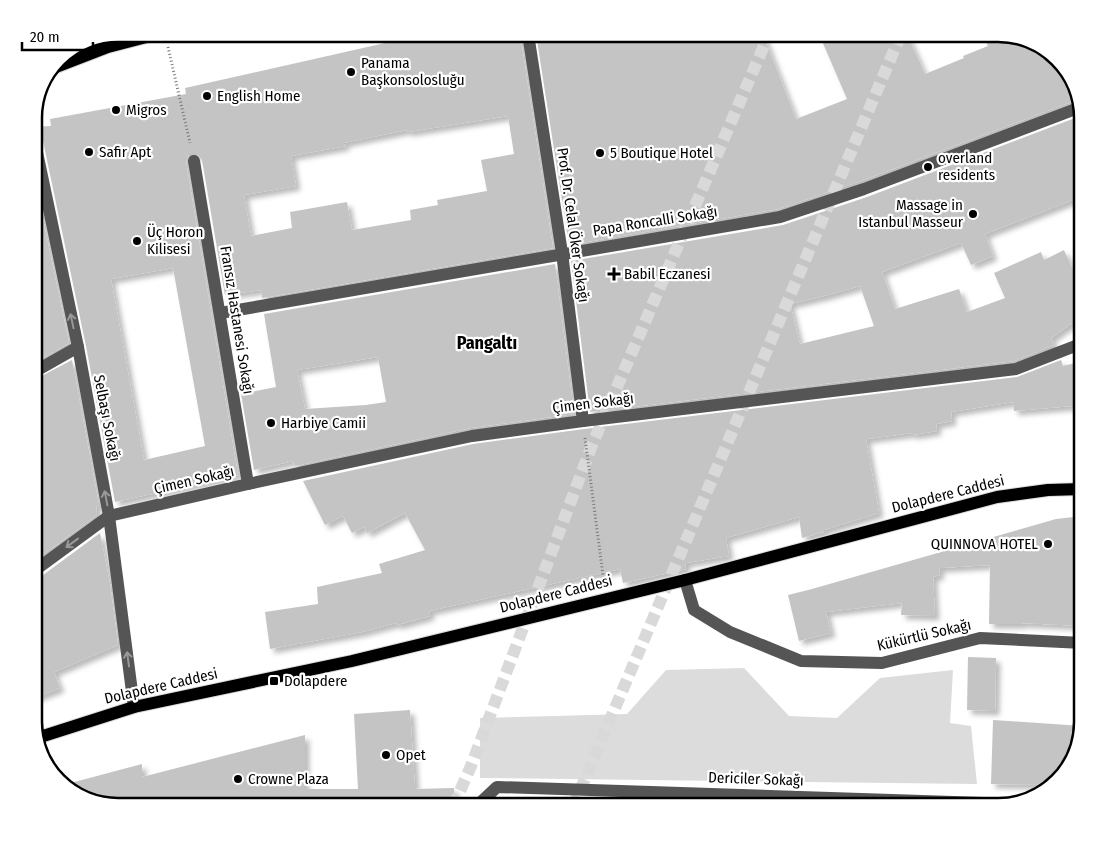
<svg xmlns="http://www.w3.org/2000/svg" width="1117" height="841" font-family="'Fira Sans Condensed',sans-serif">
<defs>
<filter id="shadow"><feDropShadow dx="4.5" dy="4.5" stdDeviation="2.5" flood-color="#0004"/></filter>
</defs>
<rect width="100%" height="100%" fill="#fff"/>
<path fill="#dcdcdc" d="M744 668 789 716 837 718 880 678 953 670 950 723 971 726 977 784 480 778V718L627 714 666 670Z"/>
<g fill="#c4c4c4" fill-rule="evenodd" filter="url(#shadow)">
<path d="M425 34H520L553 248 262 298 261 290 225 295 202 160 197 154H189L186 162 238 475 115 502 86 346 42 136 40 132 34 130V127L51 126 50 119 186 94 185 88ZM508 116 514 154 481 160 487 191 437 200 438 205 410 210 411 220 352 230 347 202 290 212 292 228 251 236 244 195 296 186 291 156 346 146 343 143 407 130 408 132ZM173 268 205 446 144 460 111 279Z"/>
<path d="M536 34H763L796 119 847 99 819 34H907L925 74 964 58 963 56 988 46 986 42 1004 35 1050 51 1075 81 1079 99 861 181 778 209 569 245Z"/>
<path d="M1083 115V196L985 234 993 256 971 265 961 243 882 272 895 309 959 289 967 312 1005 298 994 273 1041 252 1044 260 1064 250 1083 292V315L1051 338 1054 345 1014 361 590 412 571 261 783 225 867 197ZM860 286 874 326 800 344 790 304 824 296Z"/>
<path d="M34 177 69 343 34 363Z"/>
<path d="M555 264 574 414 470 428 295 466 293 461 254 470 241 394 276 387 264 314ZM378 357 386 402 366 405 305 409 297 370Z"/>
<path d="M72 360 99 505 96 506 97 515 34 561V380Z"/>
<path d="M1061 360 1063 366 1083 361V405L1014 411 1013 402 951 412 952 421 936 424 937 431 912 435V433L866 439 879 513 824 530V532L802 538 799 517 726 538 729 556 685 563 686 569 623 583 620 569 429 611 430 616 397 625 396 623 362 632 270 649 265 612 318 604 317 587 382 573 379 564 425 550 405 513 367 533 364 527 352 533 343 516 325 525 303 481 473 444 584 429 1017 377Z"/>
<path d="M1083 516V539H1079L1080 588H1083V626L1021 623V624H989L990 565 939 568 940 575 933 577 935 616 901 615 902 603 826 612 831 633 799 641 788 595 812 589 1056 519Z"/>
<path d="M100 533 110 584 118 645 54 672 60 688 34 698V579L39 578Z"/>
<path d="M968 657 996 658 995 711 967 710Z"/>
<path d="M410 710 415 789 454 788 455 807H118L67 790 63 785 142 764V777L305 735V789H358L354 714Z"/>
<path d="M993 720 1082 726 1066 774 1052 785 991 784Z"/>
</g>
<g fill="none" stroke-linecap="round" stroke-linejoin="round">
<g stroke="#d9d9d9" stroke-width="12" stroke-dasharray="12 6" stroke-linecap="butt">
<path d="M453 807 471 766 592 445 769 34"/>
<path d="M573 807 901 34"/>
</g>
<g stroke="#dbdbdb" stroke-width="14">
<g id="major">
<path d="M51 69 108 47 158 34"/>
<path d="M37 738 134 707 352 661 685 580 997 497 1048 490 1083 489"/>
</g>
</g>
<g stroke="#777" stroke-width="3" stroke-dasharray="1 2.5" stroke-linecap="butt">
<path d="M168 47 190 143"/>
<path d="M585 438 604 583"/>
</g>
<g stroke="#555" stroke-width="12">
<path d="M528 34 562 253 583 421"/>
<path d="M34 138 78 347 109 516 134 707"/>
<path d="M194 161 248 484"/>
<path d="M220 313 780 217 864 189 1081 107"/>
<path d="M34 372 78 347"/>
<path d="M34 571 109 516 248 484 472 436 583 421 1016 369 1083 343"/>
<path d="M685 580 694 610 730 632 801 661 882 663 980 638 1083 643"/>
<path d="M481 807V802L497 787 1014 804"/>
</g>
<use href="#major" stroke="#000" stroke-width="12"/>
</g>
<defs><path id="oneway-shaft" d="M-6 0H5M1.5-3L5.5 0L1.5 3" fill="none" stroke-width="1.6" stroke-linecap="round" stroke-linejoin="round" transform="scale(1.25)"/></defs>
<g stroke="#999">
<use href="#oneway-shaft" transform="translate(72 321) rotate(-102)"/>
<use href="#oneway-shaft" transform="translate(106 498) rotate(-101)"/>
<use href="#oneway-shaft" transform="translate(72 543) rotate(144)"/>
<use href="#oneway-shaft" transform="translate(128 659) rotate(-98)"/>
</g>
<g fill="#000" stroke="#fff" stroke-width="2">
<circle cx="351" cy="72" r="5"/>
<circle cx="207" cy="96" r="5"/>
<circle cx="116" cy="110" r="5"/>
<circle cx="89" cy="152" r="5"/>
<circle cx="600" cy="153" r="5"/>
<circle cx="928" cy="167" r="5"/>
<circle cx="973" cy="214" r="5"/>
<circle cx="137" cy="241" r="5"/>
<path d="M611.5 266.5h5v5h5v5h-5v5h-5v-5h-5v-5h5z"/>
<circle cx="271" cy="423" r="5"/>
<circle cx="1048" cy="544" r="5"/>
<rect x="269" y="676" width="10" height="10" rx="2.5"/>
<circle cx="386" cy="755" r="5"/>
<circle cx="238" cy="779" r="5"/>
</g>
<g text-anchor="middle" dominant-baseline="central" stroke-width="4.5" stroke-linejoin="round" paint-order="stroke">
<g font-size="15" fill="#000" stroke="#fff" text-anchor="start">
<text x="361" y="63">Panama<tspan x="361" dy="17">Başkonsolosluğu</tspan></text>
<text x="217" y="96">English Home</text>
<text x="126" y="110">Migros</text>
<text x="99" y="152">Safir Apt</text>
<text x="610" y="153">5 Boutique Hotel</text>
<text x="938" y="158">overland<tspan x="938" dy="17">residents</tspan></text>
<text x="963" y="205" text-anchor="end">Massage in<tspan x="963" dy="17">Istanbul Masseur</tspan></text>
<text x="147" y="232">Üç Horon<tspan x="147" dy="17">Kilisesi</tspan></text>
<text x="624" y="274">Babil Eczanesi</text>
<text x="281" y="423">Harbiye Camii</text>
<text x="1038" y="544" text-anchor="end">QUINNOVA HOTEL</text>
<text x="284" y="681">Dolapdere</text>
<text x="396" y="755">Opet</text>
<text x="248" y="779">Crowne Plaza</text>
</g>
<g font-size="15" fill="#000" stroke="#fff">
<text transform="translate(655 221) rotate(-9)">Papa Roncalli Sokağı</text>
<text transform="translate(573 225) rotate(82)">Prof. Dr. Celal Öker Sokağı</text>
<text transform="translate(237 320) rotate(81)">Fransız Hastanesi Sokağı</text>
<text transform="translate(593 403) rotate(-7)">Çimen Sokağı</text>
<text transform="translate(107 418) rotate(79)">Selbaşı Sokağı</text>
<text transform="translate(194 480) rotate(-13)">Çimen Sokağı</text>
<text transform="translate(948 494) rotate(-14)">Dolapdere Caddesi</text>
<text transform="translate(556 594) rotate(-14)">Dolapdere Caddesi</text>
<text transform="translate(924 635) rotate(-13)">Kükürtlü Sokağı</text>
<text transform="translate(161 686) rotate(-13)">Dolapdere Caddesi</text>
<text transform="translate(756 779) rotate(2)">Dericiler Sokağı</text>
</g>
<g font-size="18" font-weight="bold" fill="#000" stroke="#fff">
<text x="487" y="343">Pangaltı</text>
</g>
</g>
<path d="M0 0H1117V841H0ZM118 42H998A76 76 0 0 1 1074 118V722A76 76 0 0 1 998 798H118A76 76 0 0 1 42 722V118A76 76 0 0 1 118 42Z" fill="#fff" fill-rule="evenodd"/>
<path fill="none" stroke="#000" stroke-width="2.5" d="M118 42H998A76 76 0 0 1 1074 118V722A76 76 0 0 1 998 798H118A76 76 0 0 1 42 722V118A76 76 0 0 1 118 42Z"/>
<path d="M22 42v8h71v-8" fill="none" stroke="#000000" stroke-width="2.5"/>
<text x="30" y="42" font-size="15" fill="#000000" stroke="#ffffff" stroke-width="4" paint-order="stroke">20 m</text>
</svg>
